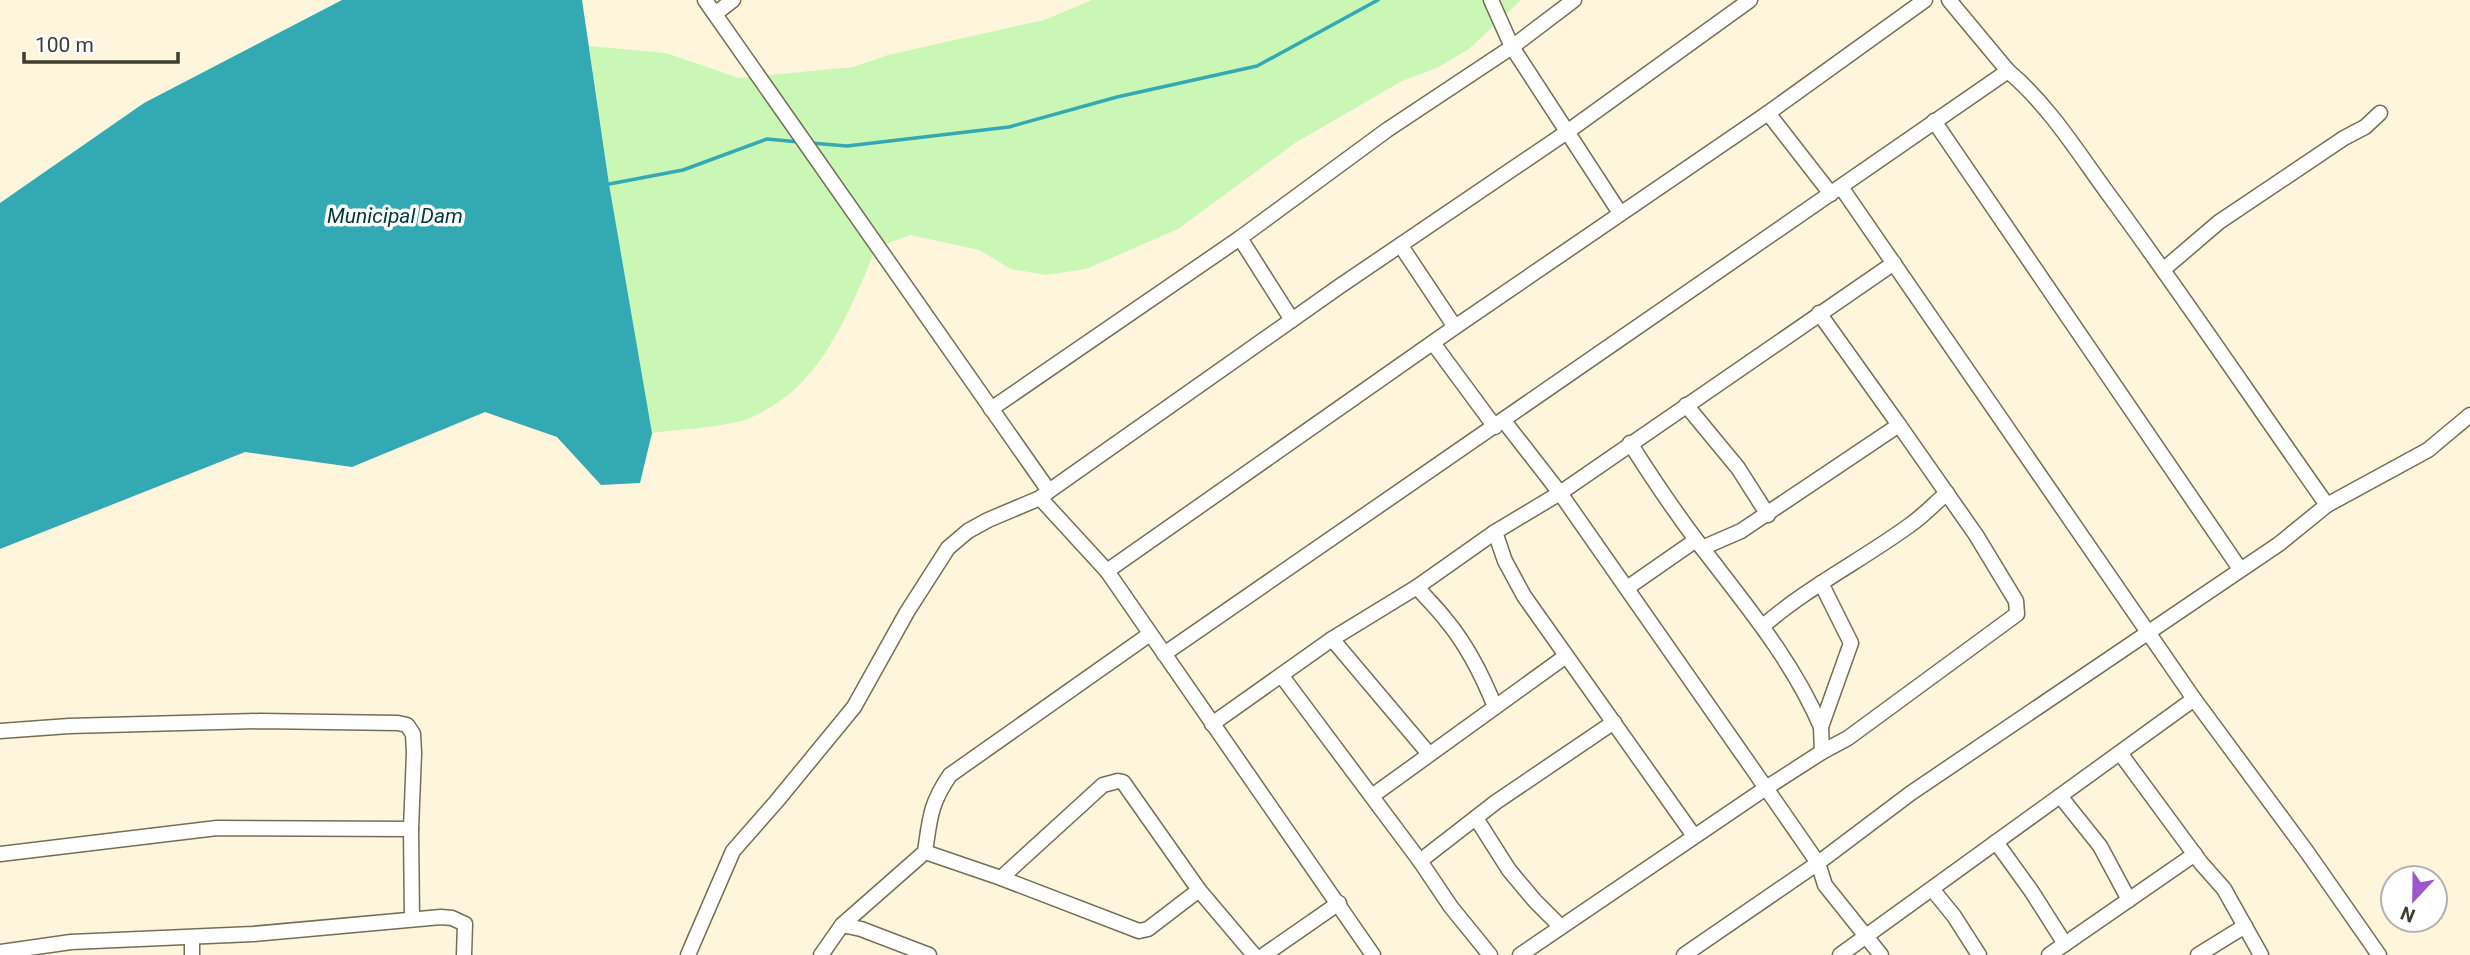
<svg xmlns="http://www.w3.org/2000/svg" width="2470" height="955" font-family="Roboto,sans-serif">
<rect width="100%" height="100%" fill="#fdf6dc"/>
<path fill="#caf7b5" d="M1092 0H1521L1469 49 1437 68 1402 81 1295 143 1178 229 1086 269 1046 275 1011 269 979 250 910 235 876 248C850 309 824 381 762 412 756 415 749 419 742 421 713 428 682 429 652 433L609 184 589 46 666 53 739 78 853 67 888 55 1044 20Z"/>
<path fill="#33aab3" d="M342 0H582L609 184 652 433 640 483 601 485 557 437 485 412 352 467 245 452 0 549V203L144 103Z"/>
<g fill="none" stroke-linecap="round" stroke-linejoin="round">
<g stroke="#33aab3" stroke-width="3.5">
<path d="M811 143 847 146 1009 127 1117 97 1257 66 1378 0"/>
<path d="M604 185 683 170 767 139 799 142"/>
</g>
<g stroke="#746e57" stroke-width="17">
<g id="minor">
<path d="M705 0 1049 491 1040 498 1107 571 1373 955"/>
<path d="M1491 0 1512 47 1620 213"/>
<path d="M1949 0 2008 71C2050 106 2080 156 2112 199 2186 300 2255 403 2327 505"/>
<path d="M715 14 733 0"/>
<path d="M1768 113 1831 194"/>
<path d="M1934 121 2240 569"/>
<path d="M1841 187 2194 699 2307 852 2379 955"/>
<path d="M1240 238 1292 320"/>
<path d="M1401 246 1455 327"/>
<path d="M2164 269 2219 222 2344 138 2365 127 2380 113"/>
<path d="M1433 343 1495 427"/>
<path d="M1686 405 1738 468 1768 515"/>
<path d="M991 409 1240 238 1387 130 1512 47 1574 0"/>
<path d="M1504 421 1560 493 1766 788 1818 863 1825 885 1881 955"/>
<path d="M1630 443C1652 478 1675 512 1700 545 1744 603 1792 659 1821 727"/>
<path d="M1049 491 1340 286 1567 132 1750 0"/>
<path d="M1495 532 1505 561 1524 596 1694 836"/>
<path d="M1702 548 1741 531 1899 425 1819 313"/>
<path d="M1107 571 1455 327 1768 113 1925 0"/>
<path d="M1821 583 1851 643 1821 727 1822 752"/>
<path d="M1417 587C1426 598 1437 608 1446 620 1467 645 1483 677 1495 707"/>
<path d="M1627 588 1696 540"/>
<path d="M1763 626C1808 587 1862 560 1910 525 1923 516 1935 503 1947 493"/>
<path d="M1332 639 1429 754"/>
<path d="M1164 654 2008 71"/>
<path d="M1281 675 1420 861 1451 907 1490 955"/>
<path d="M1212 724 1332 639 1417 587 1495 532 1560 493 1894 263"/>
<path d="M0 731 69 726 260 721 398 723 407 725 413 734 414 753 411 829 412 919"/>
<path d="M2120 753 2201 863 2224 889 2261 955"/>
<path d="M1372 796 1566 656"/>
<path d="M2060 796 2100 846 2129 900"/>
<path d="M1476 818 1509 870 1535 901 1561 927"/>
<path d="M1996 842 2032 892 2065 944"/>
<path d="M925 852 1001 878 1103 785 1118 781 1123 782 1199 890 1254 955"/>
<path d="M0 854 217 828 411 829"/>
<path d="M1420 861 1496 802 1614 722"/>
<path d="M1001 878 1139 931 1148 929 1199 890"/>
<path d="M1932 889 1954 916 1979 955"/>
<path d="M842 925 861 929 929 955"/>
<path d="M1 952 71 942 253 934 441 917 452 918 465 924 464 955"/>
<path d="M192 955V938"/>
<path d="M688 955 733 851 776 802 854 707 907 612 948 548 968 531 988 520 1040 498"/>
<path d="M821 955 842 925 925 852C930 818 930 804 950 775L1150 634"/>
<path d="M1264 955 1339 903"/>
<path d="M1520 955 1766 788 1822 752 1848 738 2017 614 2016 601 1976 535 1899 425"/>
<path d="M1684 955 1818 863 1911 793 2279 544 2327 505 2428 450 2470 415"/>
<path d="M1840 955 2194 699"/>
<path d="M2049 955 2195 854"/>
<path d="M2198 955 2245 926"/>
</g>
</g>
<use href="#minor" stroke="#fff" stroke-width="14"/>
</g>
<g text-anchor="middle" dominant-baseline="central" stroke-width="7" stroke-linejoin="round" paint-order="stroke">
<g font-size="21" font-style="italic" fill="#00373a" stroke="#fff">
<text x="395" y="216">Municipal Dam</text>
</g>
</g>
<g transform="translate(2414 899) rotate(202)"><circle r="33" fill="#ffffff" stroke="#b2b1ad" stroke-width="2"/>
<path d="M0-5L12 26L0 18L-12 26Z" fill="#9b57cb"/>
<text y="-10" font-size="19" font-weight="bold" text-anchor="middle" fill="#3e3b31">N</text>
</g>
<path d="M24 52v10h154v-10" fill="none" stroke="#3e3b31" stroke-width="3.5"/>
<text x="35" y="52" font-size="21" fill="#3e3b31" stroke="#ffffff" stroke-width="5" paint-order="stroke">100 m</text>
</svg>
